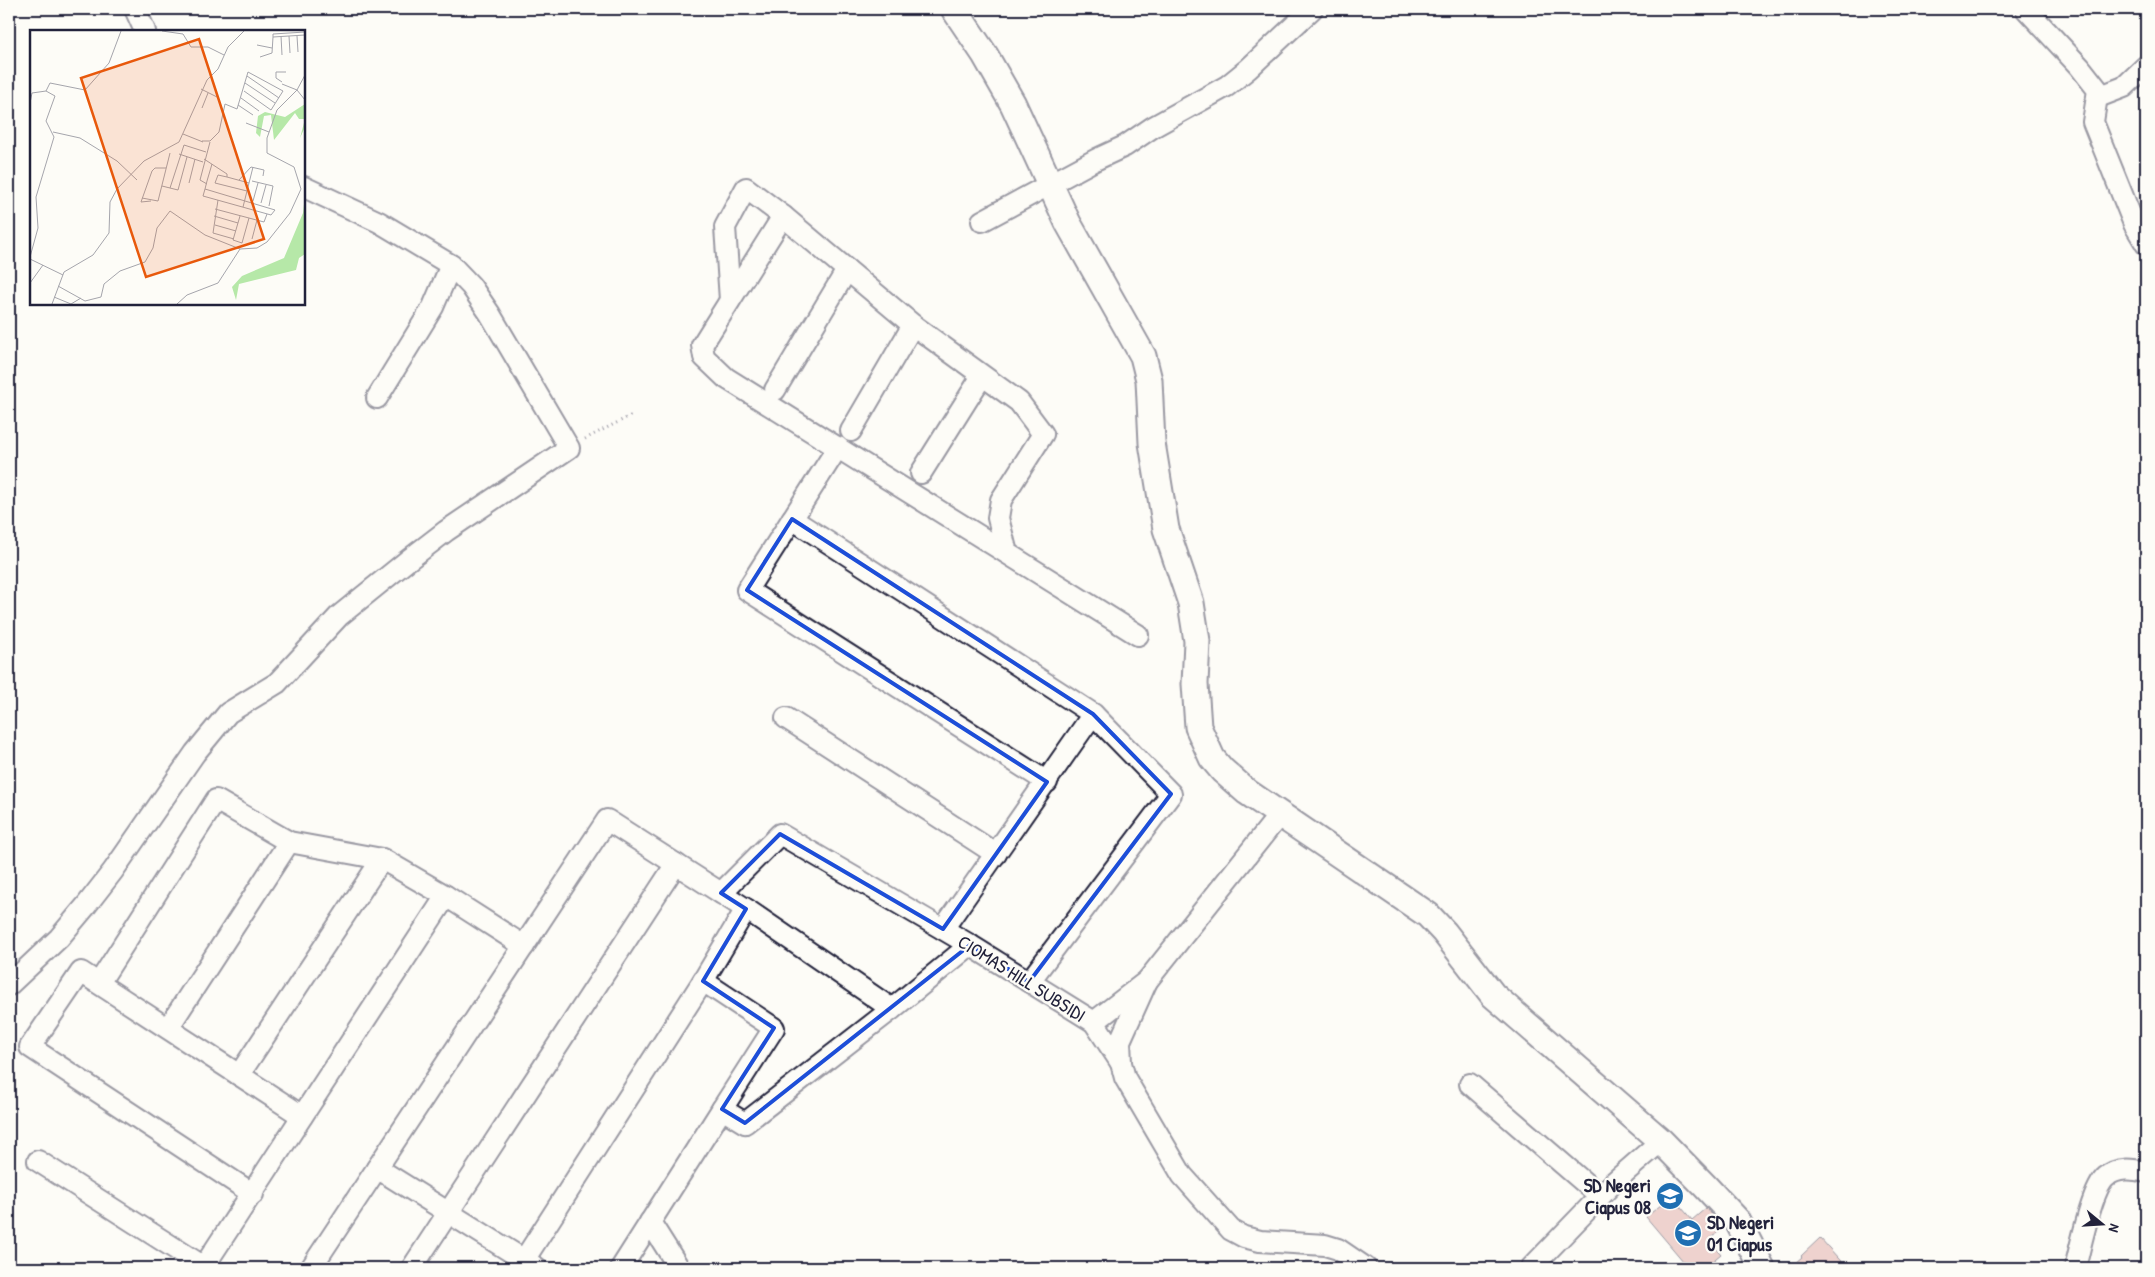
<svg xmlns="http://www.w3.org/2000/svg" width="2155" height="1277" font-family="'Patrick Hand',sans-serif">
<rect width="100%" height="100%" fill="#fdfcf7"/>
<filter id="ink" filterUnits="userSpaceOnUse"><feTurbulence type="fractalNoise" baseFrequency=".02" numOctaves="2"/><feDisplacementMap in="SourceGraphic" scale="10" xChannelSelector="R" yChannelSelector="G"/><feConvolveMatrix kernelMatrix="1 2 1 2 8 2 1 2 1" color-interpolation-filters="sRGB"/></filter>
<g filter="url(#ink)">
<g fill="#dba19b" stroke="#22223b">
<path d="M1672 1196 1692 1220 1706 1208 1724 1227 1709 1240 1721 1254 1704 1268H1689L1646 1217Z"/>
<path d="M1820 1238 1847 1268H1789L1802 1257 1801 1256Z"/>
</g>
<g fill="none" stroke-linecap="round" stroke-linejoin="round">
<g stroke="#22223b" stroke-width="24">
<g id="minor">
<path d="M135 9 145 31"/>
<path d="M2026 9 2080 67 2098 90 2093 122 2134 224 2146 244"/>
<path d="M2098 97 2124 87 2146 66"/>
<path d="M783 216 702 345 704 357 726 378 1138 635"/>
<path d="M982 221 1097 159 1125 146 1153 127 1227 86 1248 69 1312 9"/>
<path d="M730 300 725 227 746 188 783 216 913 325 1019 402 1043 434 1001 500 998 518 1007 553"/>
<path d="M775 390 847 270"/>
<path d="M377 398 433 307 451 265"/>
<path d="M851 431 913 325"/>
<path d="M838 447 747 590 1047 782"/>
<path d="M921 473 982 376"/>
<path d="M792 519 1093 714 1171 794 1029 982"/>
<path d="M786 718 996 854"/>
<path d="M721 893 780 834 970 945 1094 1022 1121 1063"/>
<path d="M943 929 1093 714"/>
<path d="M703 981 746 909"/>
<path d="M1147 981 1120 1041 1121 1063 1125 1078 1182 1175 1231 1230 1244 1237 1260 1241 1325 1245 1338 1249 1366 1268"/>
<path d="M99 983 216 800 289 842 382 859 446 896 524 946"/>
<path d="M9 985 59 938 85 907 113 871 195 753 228 713 277 683 339 616 407 561 446 531 569 448 490 314 471 286 451 265 379 222 304 187"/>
<path d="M1094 1022 1147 981 1280 814"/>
<path d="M168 1028 289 842"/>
<path d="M239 1075 382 859"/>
<path d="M1470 1084 1600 1196"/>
<path d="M38 1161 204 1267"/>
<path d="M377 1168 537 1268"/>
<path d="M253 1194 30 1047 81 972 302 1116"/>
<path d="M650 1222 679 1268"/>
<path d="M524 1260 703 981 774 1028 722 1109 745 1123 892 1009 970 945"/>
<path d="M203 1268 446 896"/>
<path d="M311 1268 607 820 746 909 892 1009"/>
<path d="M412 1268 676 864"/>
<path d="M621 1268 722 1109"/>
<path d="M1531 1268 1614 1182 1661 1141"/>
<path d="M2075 1268C2080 1249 2092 1188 2106 1177 2117 1167 2132 1169 2146 1172"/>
</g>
</g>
<g stroke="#22223b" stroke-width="29">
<path id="tertiary" d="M954 9 985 55 1013 104 1068 223 1143 356 1149 380 1152 443 1166 529 1191 603 1197 641 1195 684 1198 727 1212 758 1222 770 1247 792 1428 915 1444 932 1493 995 1661 1141 1705 1186 1737 1220 1762 1268"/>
</g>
<path stroke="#22223b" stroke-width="3" stroke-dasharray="1 4" stroke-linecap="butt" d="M585 439 632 415"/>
<use href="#minor" stroke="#fdfcf7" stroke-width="20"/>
<use href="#tertiary" stroke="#fdfcf7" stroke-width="25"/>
</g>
</g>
<path d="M0 0H2155V1277H0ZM792 519 1093 714 1171 794 1029 982 970 945 745 1123 722 1109 774 1028 703 981 746 909 721 893 780 834 943 929 1047 782 747 590Z" fill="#fdfcf7" fill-opacity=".55" fill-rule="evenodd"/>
<path fill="none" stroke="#1d4ed8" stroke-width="4" stroke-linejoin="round" d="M792 519 1093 714 1171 794 1029 982 970 945 745 1123 722 1109 774 1028 703 981 746 909 721 893 780 834 943 929 1047 782 747 590Z"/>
<defs>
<g id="school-disc" transform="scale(1.4375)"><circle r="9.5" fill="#1f6fb2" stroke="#fdfcf7"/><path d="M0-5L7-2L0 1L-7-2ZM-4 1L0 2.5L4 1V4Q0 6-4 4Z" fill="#fff"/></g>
</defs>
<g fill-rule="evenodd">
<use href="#school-disc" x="1670" y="1196"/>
<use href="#school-disc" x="1688" y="1233"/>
</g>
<g text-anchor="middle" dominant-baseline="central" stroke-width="4.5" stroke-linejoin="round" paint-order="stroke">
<g font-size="19" fill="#22223b" stroke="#fdfcf7">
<text transform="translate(1022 978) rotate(32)">CIOMAS HILL SUBSIDI</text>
</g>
<g font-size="19" font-weight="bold" fill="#22223b" stroke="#fdfcf7" text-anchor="end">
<text x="1651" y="1185">SD Negeri<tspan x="1651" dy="22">Ciapus 08</tspan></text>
<text x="1707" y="1222" text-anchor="start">SD Negeri<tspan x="1707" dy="22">01 Ciapus</tspan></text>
</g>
</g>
<g transform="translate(30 30)">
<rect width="275" height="275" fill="#fdfcf7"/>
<path d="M275 74V97L270 108 275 89H269L265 83 244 110 241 85 234 86 230 107 226 103 228 86 235 82 255 87ZM275 165V224L269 228 266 240 209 254 206 270 202 257 212 246 254 228 273 183Z" fill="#b6e8a8"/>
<path fill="none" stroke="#a5a5ac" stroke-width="1" d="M132 1 153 4 161 17H178L194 25M251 6 252 25M259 6 260 23M267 6 268 22M243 7V4L275 2M243 7 275 5M227 15 242 18M230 27 242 23 243 7M217 46 249 68M252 52 246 48V42H256M215 53 245 73M252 54 267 60 275 70M171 59 187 67M211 68 229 81M0 73 2 63 16 61 20 53 55 60 79 33 91 1M208 75 223 85M172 78 178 63M216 93 239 102M23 102 50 108 87 131 107 150M153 104 173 112M172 111H180L189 102 195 74 207 79 218 42 253 61 241 80 214 61M149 124 173 132M174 129 197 144V147L188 145 185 153 217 161M197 147 219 153M209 150 221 137 234 140 233 146M222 151 243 156 239 176M159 153 165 129M177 154 170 150 180 112M132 156 148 160 157 127M140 158 154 115 176 122M175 159 245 180 241 185 173 166 175 159 177 151 182 134M112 168 128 171 140 123M188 170 183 203 204 209M121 171 111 172 122 141 125 138H136M223 171 228 153M231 173 236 155M213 177 223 137M185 179 234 192 237 184M184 186 208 193M210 186 203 210 212 213 219 188M185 195 206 201M222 209 227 190M0 227 8 198 6 167 24 107 16 91 25 66 16 61M0 229 33 245M0 253 13 235M28 256 55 271 71 267 74 254 90 241 115 232 123 218 127 198 140 181 175 205 210 219 227 218 237 212 260 183 271 159 264 137 237 123V108L247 80 267 60 275 45M24 267 41 274 51 268M22 274 34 242 63 225 79 203 80 172 87 159 114 131 149 112 177 50 188 39 198 17 214 1M147 274 157 265 188 253 210 219"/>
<path fill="#e8590c" fill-opacity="0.15" stroke="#e8590c" stroke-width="2.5" d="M169 9 234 209 116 247 51 48Z"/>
<rect width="275" height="275" fill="none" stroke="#22223b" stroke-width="2.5"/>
</g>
<rect width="2155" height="1277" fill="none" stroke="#fdfcf7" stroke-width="30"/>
<rect x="15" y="15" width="2125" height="1247" fill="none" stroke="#22223b" stroke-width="2" filter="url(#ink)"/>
<g transform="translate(2102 1224) rotate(108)" stroke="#fdfcf7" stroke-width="4" paint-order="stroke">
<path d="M0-4L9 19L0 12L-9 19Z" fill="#22223b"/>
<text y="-8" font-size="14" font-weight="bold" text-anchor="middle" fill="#22223b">N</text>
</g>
</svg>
